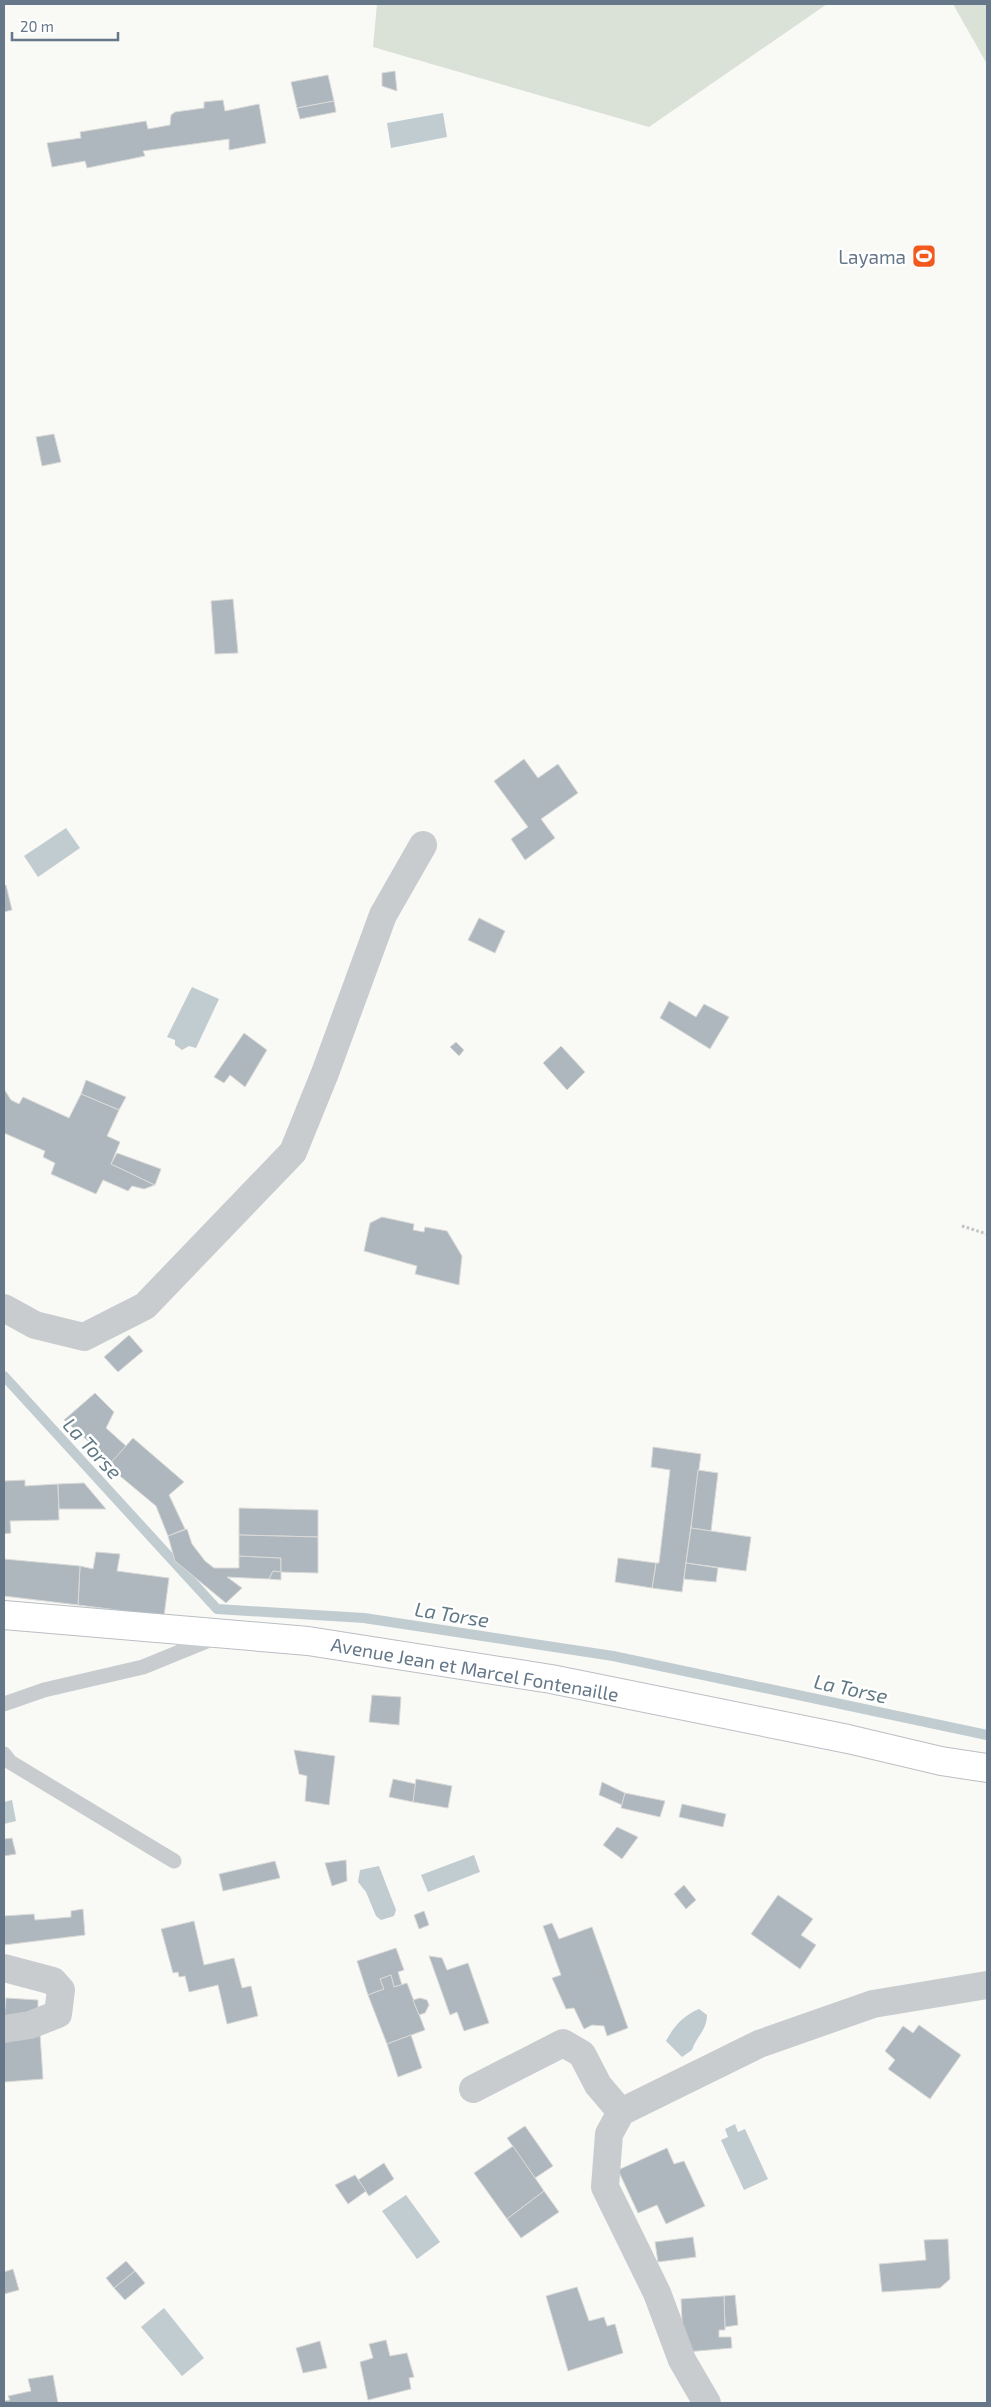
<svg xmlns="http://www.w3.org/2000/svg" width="991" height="2407" font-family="'Exo 2',sans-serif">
<rect width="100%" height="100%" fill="#f9f9f6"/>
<g fill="#dae1d6">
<path d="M377 4H827L649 127 373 47Z"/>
<path d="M953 4H987V64Z"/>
</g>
<g fill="#c1ccd1">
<path d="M443 113 447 137 391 148 387 123Z"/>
<path d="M66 828 80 848 38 877 24 856Z"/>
<path d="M192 987 219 999 196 1048 189 1046 182 1050 175 1045V1040L167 1037Z"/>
<path d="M12 1800 16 1821 4 1824V1802Z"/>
<path d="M474 1855 480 1872 428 1892 421 1875Z"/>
<path d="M379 1866 396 1910 394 1916 381 1920 376 1916 366 1892 358 1882 360 1870Z"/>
<path d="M699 2009 707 2015C707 2030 696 2037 692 2050L682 2057 666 2041C673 2027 684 2015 699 2009Z"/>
<path d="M735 2124 738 2132 745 2129 768 2179 744 2190 721 2140 728 2137 725 2129Z"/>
<path d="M406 2195 440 2242 417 2259 382 2211Z"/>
<path d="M164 2308 204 2358 182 2376 141 2327Z"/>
</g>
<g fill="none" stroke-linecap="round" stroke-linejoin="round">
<path stroke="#c1ccd1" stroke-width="10" d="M4 1376 217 1609 364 1618 613 1656 987 1735"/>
</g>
<g fill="#aeb7bd" stroke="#dadad8">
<path d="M395 71 397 91 382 86V73Z"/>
<path d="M328 75 334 101 297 108 291 82Z"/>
<path d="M223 100 225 111 259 104 266 143 229 150V139L143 151 145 156 87 168 85 161 52 167 47 143 81 138 80 132 146 121 148 129 170 125 171 115 175 112 204 108V102Z"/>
<path d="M334 101 336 112 300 119 297 108Z"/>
<path d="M54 434 61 462 42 466 36 437Z"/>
<path d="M233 599 238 653 215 654 211 601Z"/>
<path d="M524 759 538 778 558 764 578 793 541 819 555 838 525 860 511 839 528 827 494 781Z"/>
<path d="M6 885 12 910 4 912V886Z"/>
<path d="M479 918 505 931 495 953 468 940Z"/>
<path d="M669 1001 696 1017 704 1004 729 1017 710 1049 660 1018Z"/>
<path d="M244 1033 267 1050 245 1087 230 1075 224 1083 214 1077Z"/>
<path d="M456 1042 464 1050 459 1056 450 1047Z"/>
<path d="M561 1046 585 1072 567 1090 543 1063Z"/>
<path d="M86 1080 126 1097 119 1110 81 1094Z"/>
<path d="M4 1089 11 1100 19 1104 23 1097 69 1118 81 1094 119 1110 107 1136 120 1142 111 1164 155 1185 144 1189 132 1186 128 1191 103 1180 96 1194 51 1174 55 1163 43 1157 45 1151 4 1133Z"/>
<path d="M117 1153 161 1169 155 1185 111 1164Z"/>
<path d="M382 1217 414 1224 413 1230 424 1232 425 1227 447 1231 462 1256 459 1285 415 1274 417 1266 364 1251 370 1223Z"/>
<path d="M129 1335 143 1351 118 1372 104 1357Z"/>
<path d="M95 1393 114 1412 106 1428 126 1446 112 1462 64 1420Z"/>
<path d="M133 1438 184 1482 169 1495 185 1529 168 1536 156 1506 108 1466Z"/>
<path d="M653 1447 701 1454 682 1592 652 1588 656 1563H659L670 1470 651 1467Z"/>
<path d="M698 1470 718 1473 711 1531 691 1528Z"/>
<path d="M25 1480V1486L58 1484 59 1520 10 1521 11 1533 4 1534V1481Z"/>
<path d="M84 1483 106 1509H59L58 1484Z"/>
<path d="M239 1508 318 1510V1537L239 1535Z"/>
<path d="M691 1528 751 1537 746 1571 686 1563Z"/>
<path d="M187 1529 192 1544 205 1561 214 1568H239V1556L281 1558V1572L273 1571 269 1579 227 1577 242 1588 226 1603 175 1561 168 1536Z"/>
<path d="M239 1535 318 1537V1573L281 1572V1558L239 1556Z"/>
<path d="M96 1552 120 1554 117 1571 169 1578 164 1616 78 1605 80 1566 93 1569Z"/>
<path d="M618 1558 656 1563 652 1588 615 1582Z"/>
<path d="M4 1559 80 1566 78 1605 4 1596Z"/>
<path d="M686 1563 718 1568 716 1582 684 1579Z"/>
<path d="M273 1571 281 1572V1580L269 1579Z"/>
<path d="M372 1695 401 1697 399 1725 369 1722Z"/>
<path d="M294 1750 335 1756 329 1805 305 1801 307 1776 299 1774Z"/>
<path d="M393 1779 416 1784 413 1802 389 1797Z"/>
<path d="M416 1779 452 1786 448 1808 413 1802Z"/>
<path d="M602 1782 625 1793 622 1805 599 1795Z"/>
<path d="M625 1793 665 1801 660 1817 621 1808Z"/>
<path d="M682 1804 726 1814 723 1827 679 1817Z"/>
<path d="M617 1827 638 1837 622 1859 603 1845Z"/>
<path d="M12 1838 16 1854 4 1856V1839Z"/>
<path d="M346 1860 347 1881 332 1886 325 1863Z"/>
<path d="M275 1861 280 1878 223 1891 219 1874Z"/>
<path d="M684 1885 696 1900 686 1909 674 1894Z"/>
<path d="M778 1895 813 1919 801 1935 816 1945 800 1969 751 1934Z"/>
<path d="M83 1909 85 1935 4 1945V1916L34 1914 35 1920 71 1917V1911Z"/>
<path d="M424 1911 429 1925 419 1929 414 1915Z"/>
<path d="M194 1921 204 1965 234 1958 242 1988 251 1986 258 2016 227 2024 218 1985 189 1992 185 1976 179 1977 178 1972 173 1973 161 1929Z"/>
<path d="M552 1923 559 1939 592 1927 628 2028 607 2036 604 2026 592 2025 584 2029 574 2008 566 2009 552 1978 561 1975 543 1926Z"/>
<path d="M396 1948 404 1970 398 1972 402 1985 394 1987 391 1975 380 1979 384 1989 368 1995 357 1961Z"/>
<path d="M429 1956 442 1958 447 1970 468 1963 489 2023 464 2031 457 2012 450 2015Z"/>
<path d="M391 1975 394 1987 407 1983 425 2030 387 2044 368 1995 384 1989 380 1979Z"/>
<path d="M6 1998 38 2000V2015L4 2021Z"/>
<path d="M420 1998 427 2000 429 2005 425 2013 419 2015 413 2000Z"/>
<path d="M919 2025 961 2055 930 2099 888 2069 895 2060 885 2051 903 2026 913 2033Z"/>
<path d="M40 2034 43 2079 4 2082V2039Z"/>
<path d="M411 2035 422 2068 398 2077 387 2044Z"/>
<path d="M525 2126 553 2166 535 2178 507 2138Z"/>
<path d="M513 2146 544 2191 507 2219 474 2173Z"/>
<path d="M667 2148 674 2164 684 2161 705 2206 666 2224 657 2205 638 2213 618 2170Z"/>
<path d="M384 2163 394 2179 369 2196 358 2180Z"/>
<path d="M355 2175 366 2191 348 2204 335 2185Z"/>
<path d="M544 2191 559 2212 521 2238 507 2219Z"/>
<path d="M693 2237 696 2257 658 2262 655 2242Z"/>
<path d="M948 2239 950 2279 940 2288 882 2292 879 2264 926 2260 924 2240Z"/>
<path d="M126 2261 135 2271 114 2288 106 2278Z"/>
<path d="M13 2269 19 2290 4 2294V2272Z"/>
<path d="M135 2271 145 2283 125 2300 114 2288Z"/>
<path d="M577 2287 589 2321 604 2317 607 2326 615 2324 623 2353 568 2371 546 2296Z"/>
<path d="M735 2295 738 2325 725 2327 724 2296Z"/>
<path d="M724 2296 725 2330H719V2337H731L732 2348 686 2352 683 2341 681 2299Z"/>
<path d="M386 2340 390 2356 407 2353 414 2377 409 2378 411 2389 368 2400 360 2362 373 2358 369 2344Z"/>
<path d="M320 2341 327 2368 303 2373 296 2348Z"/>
<path d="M53 2375 58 2403H4V2401L10 2400 8 2396 31 2391 28 2379Z"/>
</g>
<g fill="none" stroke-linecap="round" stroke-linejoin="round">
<g stroke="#babfc4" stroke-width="30">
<path id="secondary" d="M4 1615 308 1641 551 1679 848 1739 941 1761 987 1768"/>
</g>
<path stroke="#bfc2c4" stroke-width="3" stroke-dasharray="2.5 2.5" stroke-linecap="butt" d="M962 1226 987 1234"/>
<g stroke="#c8cccf" stroke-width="15">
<path d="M4 1704 44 1690 143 1667 214 1638"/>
<path d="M4 1754 10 1762 174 1861"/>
</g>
<g stroke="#c8cccf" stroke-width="28">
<path d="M4 1308 35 1325 84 1337 145 1306 293 1152 325 1073 383 915 423 845"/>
<path d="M4 1968 53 1981 61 1990 58 2014 30 2025 4 2029"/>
<path d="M473 2089 563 2043 582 2054 598 2085 621 2112"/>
<path d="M707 2403 682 2360 657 2293 605 2187 609 2134 621 2112 759 2044 873 2004 987 1985"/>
</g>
<use href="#secondary" stroke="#fff" stroke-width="28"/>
</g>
<defs>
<g id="stadium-square" transform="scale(1.25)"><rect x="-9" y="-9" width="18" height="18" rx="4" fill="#f1591d" stroke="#fff"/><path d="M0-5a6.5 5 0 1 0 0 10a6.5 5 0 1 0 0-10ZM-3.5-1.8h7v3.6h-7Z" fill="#fff"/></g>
</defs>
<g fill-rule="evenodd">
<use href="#stadium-square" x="924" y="256"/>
</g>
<g text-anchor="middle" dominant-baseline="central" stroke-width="5" stroke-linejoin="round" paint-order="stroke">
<g font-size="19" fill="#657789" stroke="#fff" text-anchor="end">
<text x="906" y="256">Layama</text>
</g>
<g font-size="19" fill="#657789" stroke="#fff">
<text transform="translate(475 1669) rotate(10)">Avenue Jean et Marcel Fontenaille</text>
</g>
<g font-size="20" font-style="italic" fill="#617984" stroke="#fff">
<text transform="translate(93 1448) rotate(47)">La Torse</text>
<text transform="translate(452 1614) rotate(9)">La Torse</text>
<text transform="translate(851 1688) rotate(12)">La Torse</text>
</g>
</g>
<rect width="991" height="2407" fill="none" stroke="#657789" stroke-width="10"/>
<path d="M12 32v8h106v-8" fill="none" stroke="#657789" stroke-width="2.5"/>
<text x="20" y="32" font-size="15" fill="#657789" stroke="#ffffff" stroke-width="4" paint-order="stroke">20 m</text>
</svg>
